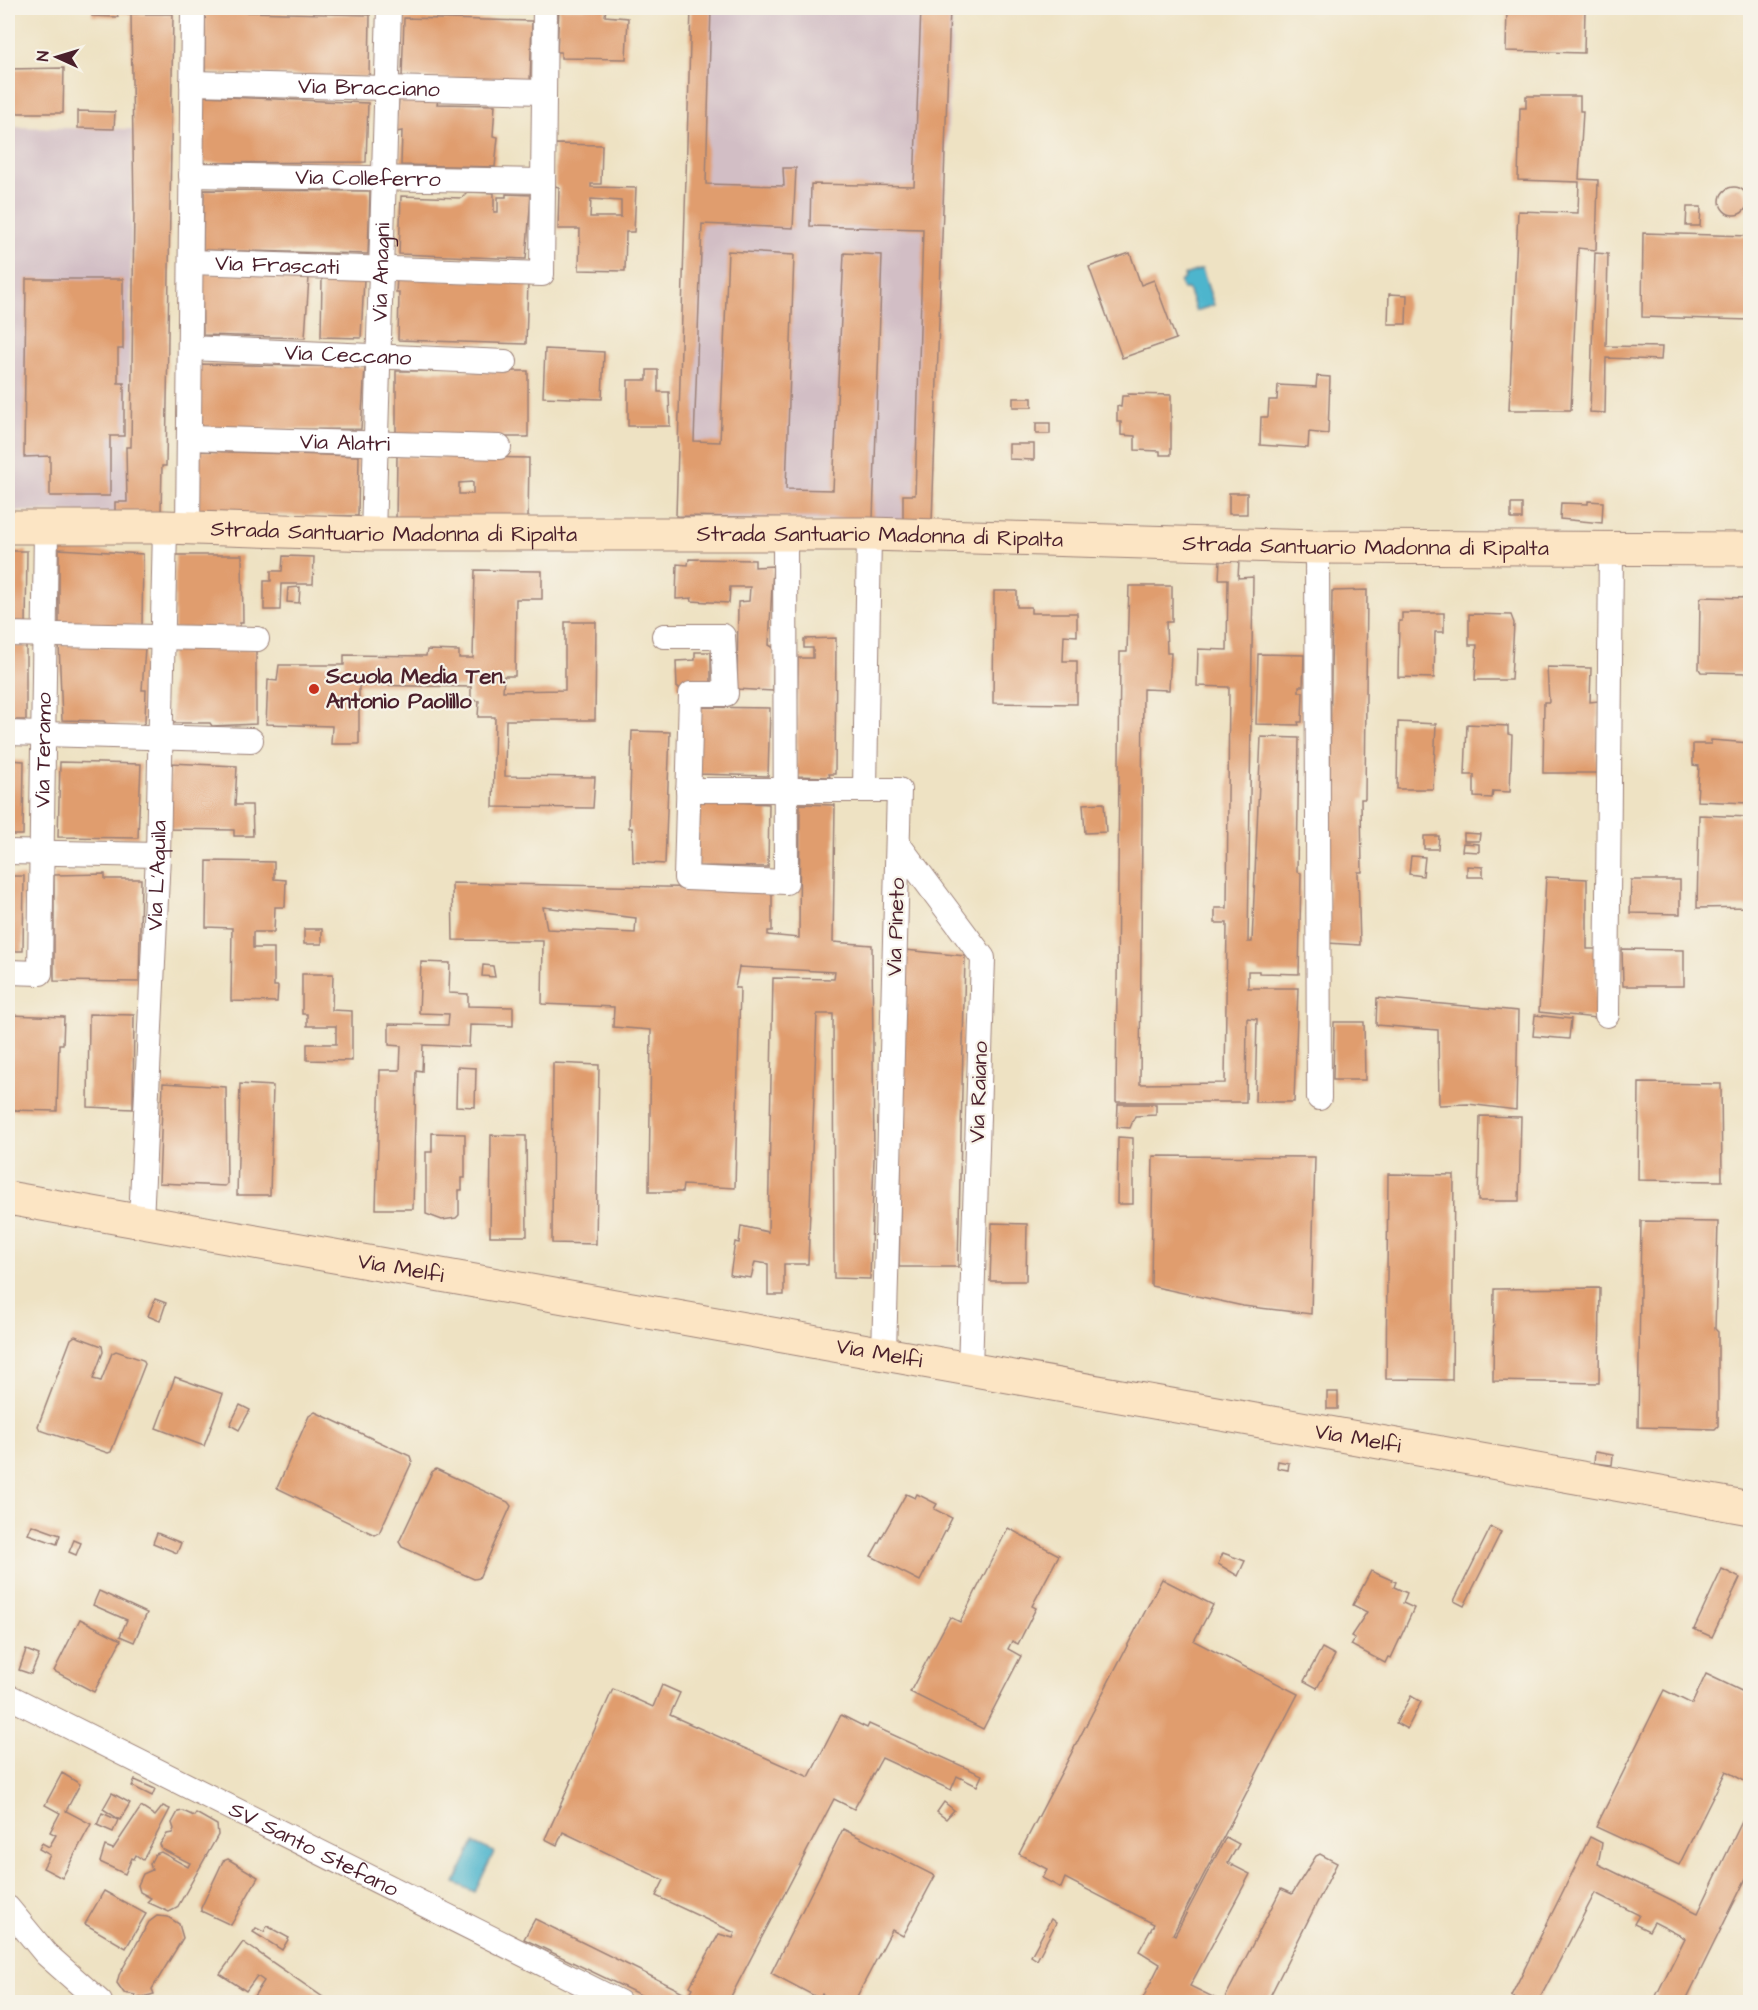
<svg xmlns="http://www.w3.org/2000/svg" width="1758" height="2010" font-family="'Architects Daughter',sans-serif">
<rect width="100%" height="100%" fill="#f7f3e8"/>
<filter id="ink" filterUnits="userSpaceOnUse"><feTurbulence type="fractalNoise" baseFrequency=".0167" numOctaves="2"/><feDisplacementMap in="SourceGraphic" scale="12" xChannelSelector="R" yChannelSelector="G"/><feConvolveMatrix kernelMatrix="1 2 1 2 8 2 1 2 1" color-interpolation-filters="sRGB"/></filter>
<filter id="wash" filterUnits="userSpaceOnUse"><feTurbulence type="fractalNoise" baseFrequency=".008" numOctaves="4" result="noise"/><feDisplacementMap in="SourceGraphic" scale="24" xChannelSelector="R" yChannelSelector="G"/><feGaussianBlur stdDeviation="1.35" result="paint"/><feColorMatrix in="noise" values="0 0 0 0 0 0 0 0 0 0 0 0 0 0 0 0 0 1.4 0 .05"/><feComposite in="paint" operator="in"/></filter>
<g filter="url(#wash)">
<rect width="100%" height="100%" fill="#eee2c3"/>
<g fill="#d2bec5">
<path d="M691 8H953L931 524 678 518Z"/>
<path d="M8 127 133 129 127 513 8 511Z"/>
</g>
<g fill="#4eb5cd" stroke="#4c6a7c" stroke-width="1.5">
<path d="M1202 269 1214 305 1196 311 1188 289H1183L1180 282 1185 278 1184 275Z"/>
<path d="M474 1843 494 1852 475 1892 455 1883Z"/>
</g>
<g id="blocks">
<g fill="#e09d6e" fill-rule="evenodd">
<path d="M93 8H134L133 14H173L166 466H162L161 513 115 512V502H127L126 447H131L134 211 131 14 117 13 118 17 92 16Z"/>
<path d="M559 8H606L605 16 628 18 626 59 561 58V52H557Z"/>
<path d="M691 8H711L706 184 784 186 783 168H796L793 228 702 224 694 441 720 442 728 251 794 255 786 489 833 490 844 253 882 255 873 519 676 516Z"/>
<path d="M921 8H950L932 522 903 521V495H915L923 229 810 226 811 184 914 186Z"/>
<path d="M1507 8H1585L1584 53 1506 51Z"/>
<path d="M205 11 370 15 369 77 205 73Z"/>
<path d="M404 18 532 21 530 82 402 77Z"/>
<path d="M64 68 63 113H8V69Z"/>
<path d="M204 96 368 103 366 162 200 163Z"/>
<path d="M1526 96H1580V111H1583L1579 179 1598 180 1596 250 1578 248 1571 410H1509L1518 211 1578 213 1579 182 1518 180 1520 108H1526Z"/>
<path d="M399 99 438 100 437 104 495 105 493 136 498 137 495 167 401 165 402 131 396 132Z"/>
<path d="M78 111 115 112 114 129 78 128Z"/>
<path d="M555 144 602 145 601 184H591V187L636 188 634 232H626L625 271 579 270 580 229H558L559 187 555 186ZM591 199 621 201V217H590Z"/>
<circle cx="1734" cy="201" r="14"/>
<path d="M204 190 370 191 368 254 203 250Z"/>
<path d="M468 192 494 193V212H498V197H506V194L531 195 526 259 399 254 401 196 462 198Z"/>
<path d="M1687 207H1701L1700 226H1686Z"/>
<path d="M1643 233 1750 236V320L1642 317Z"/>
<path d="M1130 253 1141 285 1154 280 1176 339 1122 358 1089 267Z"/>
<path d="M1595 253 1608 254 1606 346 1662 347 1661 360 1606 358 1605 413 1590 412Z"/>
<path d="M202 273 309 277 305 338 203 335Z"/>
<path d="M322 278 364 279 361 338 321 337Z"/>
<path d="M397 278 528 282 526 344 398 340 399 292H396Z"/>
<path d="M26 279H123V349H118V383H124V436H110V496H50V456L24 457Z"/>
<path d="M1389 294 1407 295 1406 324H1388Z"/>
<path d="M545 349 604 352 602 399 543 397Z"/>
<path d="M197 364 365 367 361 429 198 430Z"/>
<path d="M647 370H658V392H669L670 426H628V380H647Z"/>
<rect x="396" y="371" width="132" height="66"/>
<path d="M1317 376 1330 377 1328 434 1309 432 1308 448 1260 445 1261 417H1268L1269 400H1277L1278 385 1316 387Z"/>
<path d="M1128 394 1171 395V455H1160V451L1135 450V436L1121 435V422H1117V406L1121 407 1122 396H1128Z"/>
<rect x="1013" y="398" width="19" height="9"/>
<rect x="1036" y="423" width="14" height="11"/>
<path d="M1009 444H1034V460L1009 459Z"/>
<path d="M199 451 359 456 358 516 198 514Z"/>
<path d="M397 456 529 458 528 521 396 520ZM473 482V494H459V483Z"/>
<rect x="1229" y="493" width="18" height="21"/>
<path d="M1588 501 1603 502 1602 523 1560 519 1561 503 1588 504Z"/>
<rect x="1511" y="504" width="11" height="15"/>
<path d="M59 549 143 554 142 626 59 629Z"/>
<path d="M8 551H27L26 626H8Z"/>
<path d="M175 555H242L243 623H240V630L174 629Z"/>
<path d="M283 556 314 557 313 584H281L280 610H264V581H271V571H282Z"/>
<path d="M689 559 755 560V567L773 566 769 645 774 648 773 691 737 689 738 602 749 601 750 587H730L729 603 691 601 692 598 676 599 677 564 688 565Z"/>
<path d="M1220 560H1239L1238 578 1253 577 1248 942H1252L1261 737 1299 738 1297 872 1301 873 1299 974 1259 973V971H1248V988H1298L1294 1102H1255L1257 1019 1247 1018 1246 1102H1116L1120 652H1127L1129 586H1172V622H1166L1167 653H1171L1169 690 1143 689 1140 1084 1225 1083 1227 923H1215V908H1227L1229 687 1197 686 1198 649 1227 650 1228 579H1219Z"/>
<path d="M475 570 542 571V599H516L515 676H504L503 691 565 690V622H596L595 720H506L505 776 595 777 593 808 493 807 495 717H478L479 701 471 700V687L359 685V744H331L332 726 266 724 268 680 277 681 279 665H344V655L426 656 427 650 459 651V658H473Z"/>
<path d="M300 587 299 603 287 602 288 588Z"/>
<path d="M1367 590 1365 799H1361L1362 872H1358L1360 945 1328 943 1332 591Z"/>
<path d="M994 591H1017V607H1031V613H1077V636L1064 635 1063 661H1077V704L993 703Z"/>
<path d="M1702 597 1750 598V673L1701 672 1699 669 1700 600Z"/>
<path d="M1402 613H1444V632H1435L1434 678 1398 677 1399 621H1402Z"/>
<path d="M1469 614 1511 615 1514 623 1511 680H1475L1477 645H1469Z"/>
<path d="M836 638 835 774H829L830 777 798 776 796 774 798 658H813V648H804V639Z"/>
<path d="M59 644 145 648 142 690H146L145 722 142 725H107L104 721 62 720Z"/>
<rect x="8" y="646" width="18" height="74"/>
<path d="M171 646 256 649V724L212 726 210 723H172Z"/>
<path d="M695 652H711V688H677L676 661 695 660Z"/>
<path d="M1258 654 1304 655 1303 686H1299V692H1303L1302 722H1298L1299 725 1256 724Z"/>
<path d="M1547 667 1591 668 1590 702 1598 701 1597 773H1543L1544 702H1549Z"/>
<path d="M697 707 770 708 768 776 697 774Z"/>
<path d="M1398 722 1436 724 1433 789H1397Z"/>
<path d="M1467 724 1508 726V734L1512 735 1510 792 1493 791 1492 798 1474 797V775H1465Z"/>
<path d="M632 731 670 732 665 864 633 862 632 828H629Z"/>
<path d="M1711 740 1750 743V803L1697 801 1699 766 1693 765V744H1711Z"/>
<path d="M8 760 24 761 23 835H8Z"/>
<path d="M60 762 141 764 138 838 58 837Z"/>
<path d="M170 763 237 766 235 805H252L253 836H234V830L167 829Z"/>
<path d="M697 800 769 804 768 867 695 866Z"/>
<path d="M1104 803 1106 832 1085 833 1083 804Z"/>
<path d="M800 804 835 805 833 942 872 945 874 1159 870 1279 834 1278 833 1014H817L808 1264H784V1295H768V1264L755 1262 751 1278 730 1275 735 1242 739 1243 741 1226 768 1232 773 978 834 979 835 972 739 967 735 988H740L735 1188 683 1185 682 1192H649L651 1030 613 1027 614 1007 542 1004 543 941 453 940 452 883 772 889V931H768V935L799 938ZM543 907 636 918 635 933 547 929Z"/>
<path d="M1699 815 1750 817V907L1697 908Z"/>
<path d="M1464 833 1480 834 1479 841H1464Z"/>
<path d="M1424 836H1439L1438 849H1424Z"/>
<path d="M1463 843 1479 844V852L1462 851Z"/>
<path d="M1411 856 1425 857 1423 876 1409 874Z"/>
<path d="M207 861 274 862V879L286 880 285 907H275L274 932H253V948H274V986H278L277 1002 231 1001 232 928 206 927Z"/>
<path d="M1467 866 1483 867V877H1467Z"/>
<path d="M105 874V879H141L139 982 54 981V875Z"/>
<path d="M8 876H24L23 951H8Z"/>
<path d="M1546 877 1587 879V949H1596V1018L1539 1012Z"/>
<path d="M1631 880H1680V914L1630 913Z"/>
<rect x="304" y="929" width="18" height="15"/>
<path d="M1622 949 1684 950V986H1623Z"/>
<path d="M905 950 965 956 958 1267H899Z"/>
<path d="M421 962 450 963 449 993 468 994V1006L513 1007V1026L470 1025 469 1047 423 1045 422 1071 416 1070 413 1209H376L380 1070H400L401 1046 389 1045V1024L448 1025 449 1014 419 1013Z"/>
<path d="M483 965 493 966 495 977 482 976Z"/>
<path d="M302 974H333L332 1010 352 1011V1061L307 1060V1044H336V1026H307V1014H302Z"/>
<path d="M8 990H11L10 1015 64 1017 63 1044H59L57 1111 8 1110Z"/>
<path d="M1377 998 1518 1011 1516 1110 1468 1104 1439 1105 1438 1030 1376 1025Z"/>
<path d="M89 1014 134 1015 133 1109 88 1107Z"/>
<path d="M1535 1015 1571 1019 1569 1039 1533 1036Z"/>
<path d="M1334 1022H1364L1365 1080H1333Z"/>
<path d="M553 1063 599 1065 596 1244 552 1243Z"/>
<path d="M457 1067 476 1068 475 1107 456 1106Z"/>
<path d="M163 1083 226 1087 227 1184 225 1186 159 1183Z"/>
<path d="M1639 1083 1721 1084 1722 1181 1638 1180Z"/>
<path d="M240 1084 273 1086 270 1195H237Z"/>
<path d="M1118 1104H1156V1115L1135 1116 1130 1128 1117 1127Z"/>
<path d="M1480 1116 1521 1117 1519 1201H1478Z"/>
<path d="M432 1133 465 1134V1178H462V1190H459V1215L456 1218 442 1220 426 1214V1152H432Z"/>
<path d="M491 1135 526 1136 527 1236H490Z"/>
<path d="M1118 1137 1133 1138V1204H1117Z"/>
<path d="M1153 1156 1315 1157 1311 1314 1243 1306 1151 1286Z"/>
<path d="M1388 1174 1454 1175 1452 1380 1386 1379Z"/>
<path d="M1641 1221 1718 1222 1715 1329 1718 1332V1426L1715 1429 1638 1427Z"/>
<path d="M992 1223 1027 1224 1026 1281H990Z"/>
<path d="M1600 1288 1599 1383 1493 1381 1494 1289Z"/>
<path d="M155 1299 166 1303 160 1321 148 1316Z"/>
<path d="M1748 1314H1750V1379L1748 1377Z"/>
<path d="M75 1336 102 1346 103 1352 93 1379 101 1381 112 1353 116 1351 143 1360 145 1364 111 1452 108 1453 40 1430 38 1426 71 1339Z"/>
<path d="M175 1377 223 1394 204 1446 156 1428Z"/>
<rect x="1327" y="1392" width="11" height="17"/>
<path d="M240 1405 250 1410 239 1430 230 1425Z"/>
<path d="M315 1412 410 1456 412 1462 379 1533 375 1535 277 1488 309 1416Z"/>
<path d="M1595 1452 1613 1455 1612 1465 1594 1463Z"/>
<path d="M1278 1461 1289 1463 1288 1470 1277 1468Z"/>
<path d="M436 1469 508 1502 511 1506 479 1578 474 1579 402 1547 399 1542 432 1472Z"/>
<path d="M906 1494 915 1498 917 1494 937 1504 934 1509 952 1518 920 1581 871 1556Z"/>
<path d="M32 1525 60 1535 57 1544 28 1534Z"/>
<path d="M1491 1527 1501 1532 1464 1606 1454 1601Z"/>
<path d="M1008 1528 1059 1555 1032 1606 1036 1608 1018 1644 1012 1641 1008 1649 1021 1656 983 1729 910 1692 950 1617 960 1622Z"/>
<path d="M157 1533 181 1543 177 1553 153 1543Z"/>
<path d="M74 1540 81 1543 76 1555 69 1552Z"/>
<path d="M1223 1553 1245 1561 1238 1576 1218 1564Z"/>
<path d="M1722 1569 1740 1578 1712 1637 1694 1629Z"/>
<path d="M1371 1571 1396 1582 1394 1587 1407 1593 1403 1603 1414 1608 1391 1658 1388 1657 1385 1663 1351 1645 1355 1638 1351 1636 1367 1612 1353 1605Z"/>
<path d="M1162 1579 1213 1605 1194 1641 1298 1694 1173 1934 1175 1935 1226 1837 1239 1844 1228 1863 1250 1874 1190 1986 1223 2002 1281 1889 1292 1894 1316 1856 1320 1854 1337 1863 1267 2002H1141L1160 1964 1139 1951 1154 1924 1065 1878 1061 1888 1042 1878 1047 1869 1019 1854Z"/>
<path d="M99 1591 147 1613 134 1642 120 1636 127 1620 93 1605Z"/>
<path d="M80 1619 121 1640 94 1692 54 1671Z"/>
<path d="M1322 1648 1335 1655 1317 1688 1304 1681Z"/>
<path d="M26 1650 39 1655 31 1674 19 1670Z"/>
<path d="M1706 1674 1750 1695V1774L1746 1782 1726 1771 1679 1865 1596 1827 1664 1690 1692 1704Z"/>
<path d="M662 1685 680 1693 670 1715 809 1777 841 1715 867 1728 869 1724 982 1775 977 1786 957 1776 951 1790 882 1758 854 1809 834 1799 728 2002H655L524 1939 535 1919 689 1995 693 1988 690 1986 719 1934 733 1938 735 1933 656 1896 664 1880 563 1832 557 1845 545 1839 613 1689 653 1707Z"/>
<path d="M1411 1696 1421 1702 1407 1729 1396 1723Z"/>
<path d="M62 1773 80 1784 66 1811 91 1824 62 1878 43 1868 50 1855 39 1849 42 1843 49 1847 56 1835 50 1832 60 1813 45 1805Z"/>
<path d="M135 1780 155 1789 152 1796 132 1786Z"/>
<path d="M112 1793 130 1803 120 1820 103 1809Z"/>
<path d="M944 1802 954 1810 946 1819 937 1812Z"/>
<path d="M1750 1805V1870L1685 2002H1653L1685 1938 1654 1922 1649 1931 1634 1924 1639 1915 1595 1893 1538 2002H1524L1511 1996 1590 1837 1602 1843 1598 1864 1698 1913Z"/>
<path d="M163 1806 170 1809 143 1860 136 1855 134 1859 132 1858 125 1874 100 1862 105 1846 113 1849 141 1807 155 1816Z"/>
<path d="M183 1811 194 1816 196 1813 217 1825 218 1835 177 1908 169 1912 147 1902 151 1898 140 1892 138 1885 143 1874 152 1870 150 1864 155 1854 161 1852 188 1867 190 1863 162 1849 160 1844 167 1834 172 1833 174 1829 172 1823 178 1812Z"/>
<path d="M102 1813 118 1820 113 1832 97 1825Z"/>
<path d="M843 1829 935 1876 903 1936 892 1930 854 2002H837L822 1994 820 1999 771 1973Z"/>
<path d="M228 1859 258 1877 231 1925 201 1911V1908L223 1861Z"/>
<path d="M104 1891 146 1914 126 1948 85 1924Z"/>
<path d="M157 1916 168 1917 179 1924 183 1938 152 1989 154 1994 136 1999 135 1995 124 1993 117 1983 119 1975 149 1922Z"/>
<path d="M1051 1919 1056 1923 1037 1960 1031 1956Z"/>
<path d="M267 1926 289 1938 282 1950 253 1932 256 1928 264 1932Z"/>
<path d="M243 1942 330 2002H257L254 1996 264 1981 257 1976 246 1991 220 1974Z"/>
</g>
</g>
</g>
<g filter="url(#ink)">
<use href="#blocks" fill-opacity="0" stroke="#9c8077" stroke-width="1.5"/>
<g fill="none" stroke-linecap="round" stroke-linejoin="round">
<g stroke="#9c8077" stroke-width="26">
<g id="street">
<path id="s1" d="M192 83 544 92"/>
<path id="s2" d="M191 175 543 181"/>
<path id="s3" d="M191 262 542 274 545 8"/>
<path id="s4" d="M190 348 505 362"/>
<path id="s5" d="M189 438 499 447"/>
<path d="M188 528 193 8"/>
<path id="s6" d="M373 534 389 8"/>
<path d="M1317 547 1319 1098"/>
<path d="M8 634 257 639"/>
<path d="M664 636H723L726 694H691L686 878 786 882 785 534"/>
<path d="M8 733 251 740"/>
<path d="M688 790H899L884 1353"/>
<path d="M865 790 869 534"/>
<path d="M898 844 983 958 970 1369"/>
<path d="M8 852 158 855"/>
<path id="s7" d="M8 972 40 973 46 528"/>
<path d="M1607 1015 1611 548"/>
<path id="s8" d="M141 1221 158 855 165 527"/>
<path id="s9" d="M8 1696 619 2002"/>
<path d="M8 1908 46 1954 100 2002"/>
</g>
</g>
<g stroke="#9c8077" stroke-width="35">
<g id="secondary">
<path id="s10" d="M8 527H165L373 534H869L1317 547 1750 549"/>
<path id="s11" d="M8 1198 1750 1508"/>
</g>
</g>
<use href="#street" stroke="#fff" stroke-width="24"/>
<use href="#secondary" stroke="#fce5c4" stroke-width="33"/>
</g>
</g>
<circle fill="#c8321e" stroke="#f7f3e8" stroke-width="2" cx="314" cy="689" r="6"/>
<g text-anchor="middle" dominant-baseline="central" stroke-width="4.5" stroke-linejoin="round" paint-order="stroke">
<g font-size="22" fill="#4a1f2b" stroke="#f7f3e8">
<text stroke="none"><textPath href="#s1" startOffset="177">Via Bracciano</textPath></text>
<text stroke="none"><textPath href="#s2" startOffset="177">Via Colleferro</textPath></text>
<text stroke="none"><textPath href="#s3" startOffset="86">Via Frascati</textPath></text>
<text stroke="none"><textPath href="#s6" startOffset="262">Via Anagni</textPath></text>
<text stroke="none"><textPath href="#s4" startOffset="158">Via Ceccano</textPath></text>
<text stroke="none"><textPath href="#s5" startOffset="156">Via Alatri</textPath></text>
<text stroke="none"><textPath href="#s10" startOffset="386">Strada Santuario Madonna di Ripalta</textPath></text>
<text stroke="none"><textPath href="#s10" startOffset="872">Strada Santuario Madonna di Ripalta</textPath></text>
<text stroke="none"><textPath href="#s10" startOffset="1358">Strada Santuario Madonna di Ripalta</textPath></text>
<text stroke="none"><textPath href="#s7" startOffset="255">Via Teramo</textPath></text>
<text stroke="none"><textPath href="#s8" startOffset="346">Via L'Aquila</textPath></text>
<text transform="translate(896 927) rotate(-88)">Via Pineto</text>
<text transform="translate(979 1092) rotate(-88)">Via Raiano</text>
<text stroke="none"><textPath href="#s11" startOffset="399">Via Melfi</textPath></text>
<text stroke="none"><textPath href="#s11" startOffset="885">Via Melfi</textPath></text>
<text stroke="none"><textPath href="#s11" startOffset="1371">Via Melfi</textPath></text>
<text stroke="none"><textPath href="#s9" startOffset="342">SV Santo Stefano</textPath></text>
</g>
<g font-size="22" font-weight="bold" fill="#4a1f2b" stroke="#f7f3e8" text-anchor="start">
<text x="326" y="676">Scuola Media Ten.<tspan x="326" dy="25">Antonio Paolillo</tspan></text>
</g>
</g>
<rect width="1758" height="2010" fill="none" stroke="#f7f3e8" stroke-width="30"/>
<g transform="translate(57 57) rotate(274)" stroke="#f7f3e8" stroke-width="4.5" paint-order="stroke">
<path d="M0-4.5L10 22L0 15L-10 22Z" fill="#4a1f2b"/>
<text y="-9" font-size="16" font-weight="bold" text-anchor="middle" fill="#4a1f2b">N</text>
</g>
</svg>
